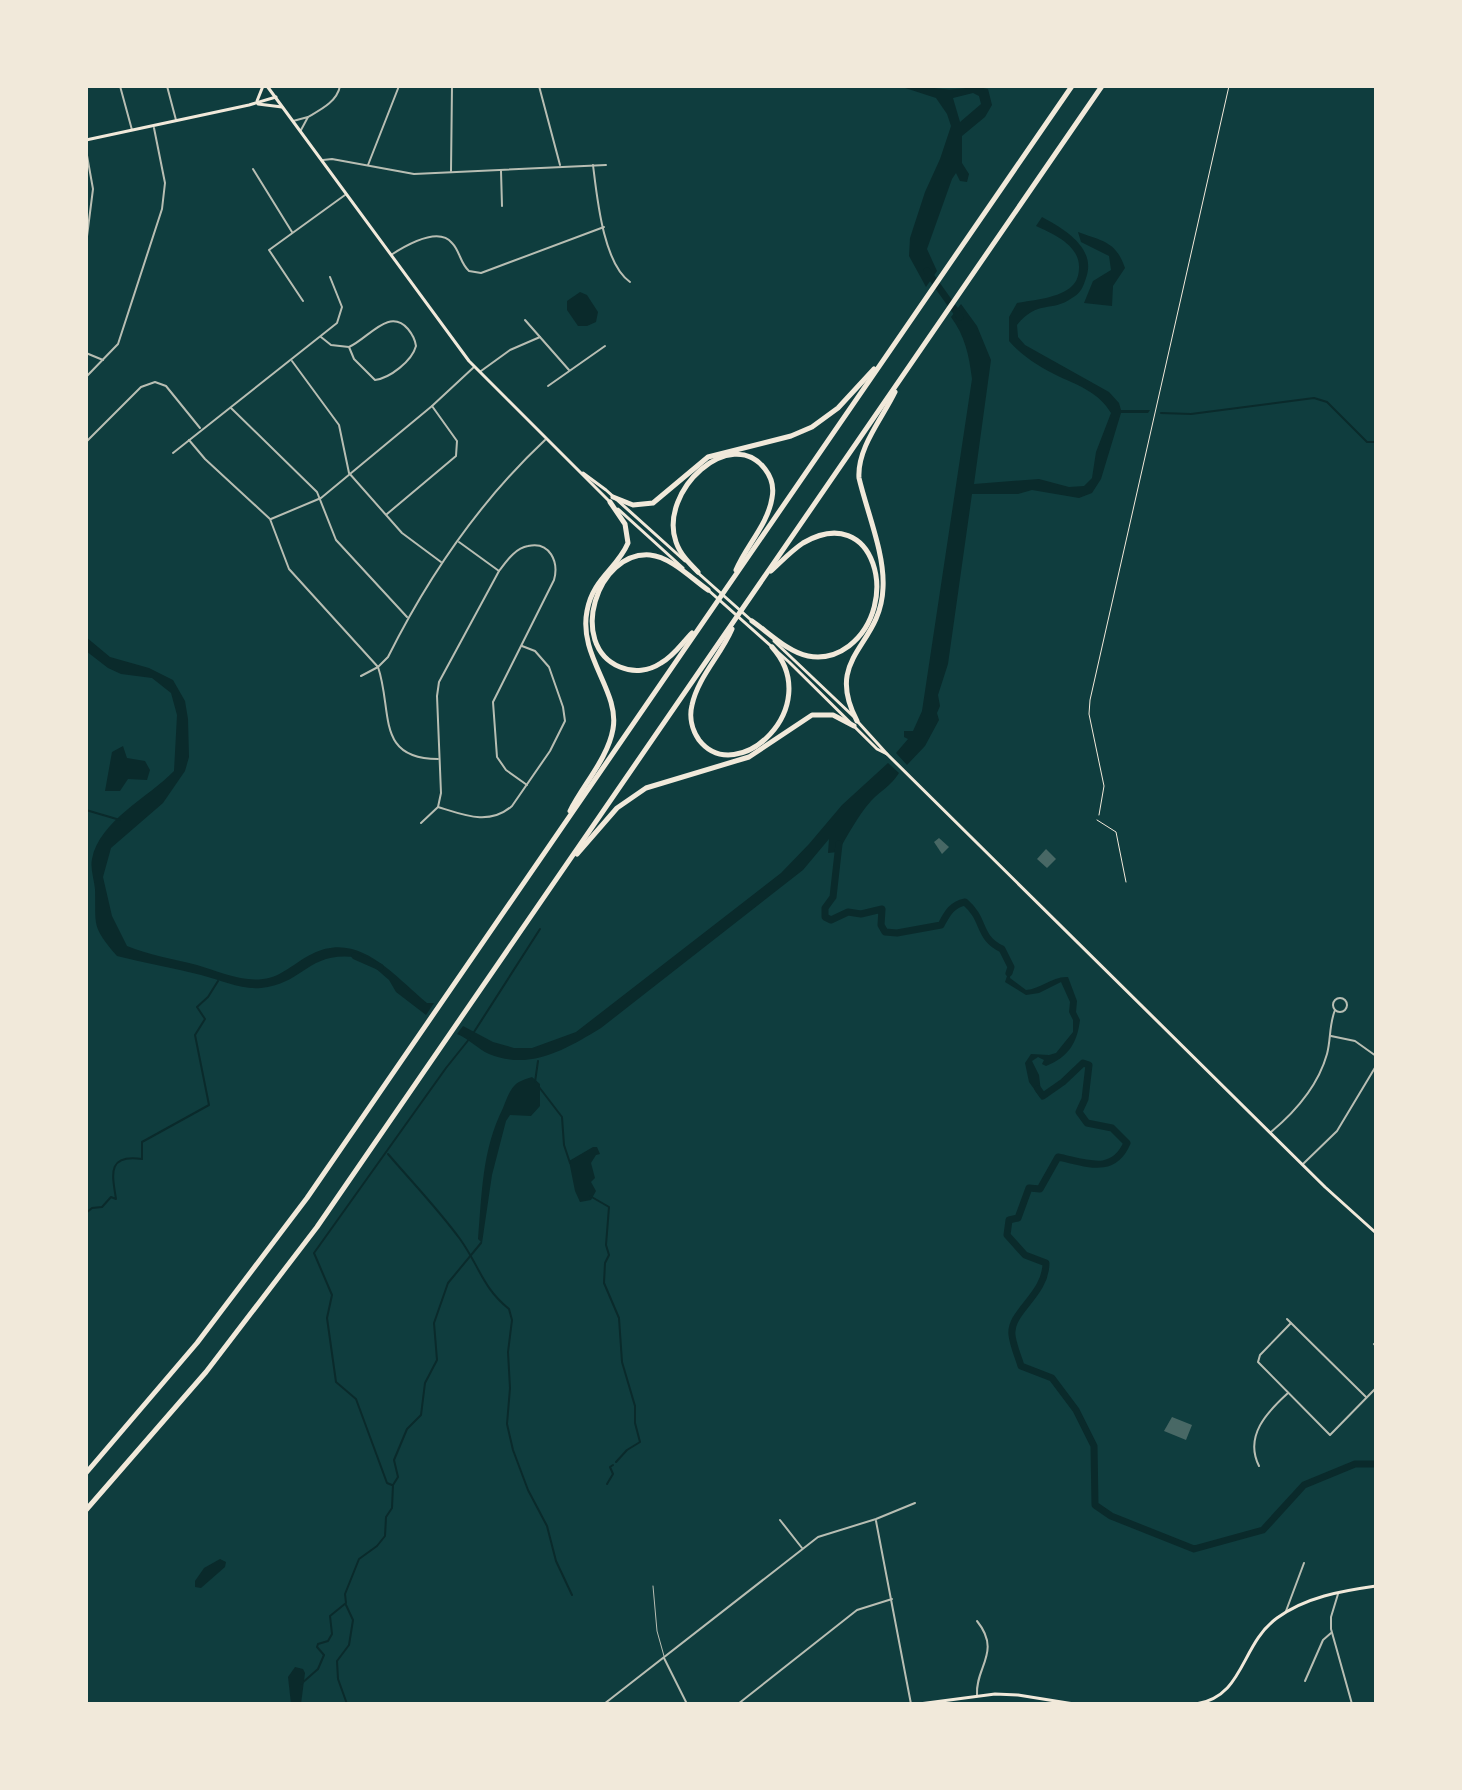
<svg xmlns="http://www.w3.org/2000/svg" width="1462" height="1790" font-family="'Roboto Serif',serif">
<rect width="100%" height="100%" fill="#0f3d3e"/>
<g fill="#0a2a2b" fill-rule="evenodd">
<path d="M899 86C914 86 928 87 943 89 958 91 969 85 988 89L992 105 985 117 962 136V163L969 174 967 182 960 181 956 173 952 179 927 249 937 271 926 287 909 256 910 238 925 192 940 159 951 126 947 114 936 98ZM973 93 979 96 981 104 960 122 953 98Z"/>
<path d="M1042 217C1064 229 1097 248 1086 278 1083 287 1081 293 1072 298 1051 313 1038 299 1017 325L1018 337 1025 345 1109 392 1119 403 1121 410H1150L1148 413H1121L1101 479 1092 493 1079 498 1032 490 1018 494H972L948 664 938 695 940 706 937 713 939 720 925 746 907 765 896 753 908 739 904 737V731H913L922 711 972 379C969 355 965 336 951 317L961 304 977 326 991 360 974 484 1039 479 1069 487 1084 486 1092 478 1096 452 1111 413C1099 393 1080 386 1060 377 1041 368 1023 357 1009 341V317L1017 303C1033 300 1060 298 1072 286 1077 282 1079 274 1079 268 1080 245 1053 234 1036 226Z"/>
<path d="M1078 232C1102 241 1116 241 1125 268L1113 286 1112 306 1084 303 1093 281 1111 270 1109 256 1081 242Z"/>
<path d="M580 292 587 295 598 312 596 322 587 326H578L567 310V301Z"/>
<path d="M86 637 110 657 149 668 173 680 185 701 188 719 189 757 185 771 163 803 111 848 103 877 112 916 127 946C150 955 173 959 197 965 218 971 241 982 263 979 282 977 295 962 312 954 359 930 394 976 427 1003H434L426 1015 396 992 389 980 374 967 370 960C308 945 307 984 261 988 241 990 221 980 201 975 173 968 145 963 117 956 91 926 96 926 95 889 94 879 90 868 92 859 99 821 149 797 174 771L177 715 171 693 152 678 121 674 108 668 86 651Z"/>
<path d="M123 746 127 758 145 761 150 770 147 780 128 779 120 791H105L112 752Z"/>
<path d="M888 763 899 773C891 786 880 791 871 801 857 817 848 835 838 852L828 853 829 839 803 870 601 1028C566 1049 531 1071 489 1054 478 1049 469 1039 457 1034L463 1026 493 1042 514 1048H532L576 1032 781 873 809 844 842 805Z"/>
<path d="M1011 964 1010 978 1026 990C1041 989 1052 976 1068 977L1077 1001 1076 1012 1080 1020C1077 1044 1068 1057 1046 1066L1042 1064 1044 1060 1038 1057 1032 1061 1039 1075 1042 1100 1029 1082 1025 1063 1031 1054 1049 1055 1056 1053 1073 1032V1020L1069 1012 1070 1002 1061 982 1039 993 1026 995 1005 982Z"/>
<path d="M532 1077 540 1084V1106L531 1116 510 1115 506 1121 492 1175 482 1243 478 1239C482 1193 482 1150 503 1108 506 1101 509 1091 515 1085 519 1081 526 1079 532 1077Z"/>
<path d="M593 1147H597L600 1154 596 1155 591 1163 595 1178 591 1182 596 1191 591 1200 580 1202 575 1191 569 1161Z"/>
<path d="M220 1559 226 1562 225 1567 201 1588 195 1587V1581L204 1568Z"/>
<path d="M295 1667 303 1669 305 1673 301 1704H291L288 1677Z"/>
</g>
<g fill="none" stroke-linecap="round" stroke-linejoin="round">
<g stroke="#0a2a2b" stroke-width="2">
<path d="M1161 413 1191 414 1314 398 1327 402 1367 442H1376"/>
<path d="M86 810 120 820"/>
<path d="M474 1032 540 929"/>
<path d="M535 1082 538 1061"/>
<path d="M539 1087 562 1117 564 1145 570 1163"/>
<path d="M388 1154C412 1182 438 1209 460 1239 480 1267 482 1287 509 1309L512 1320 508 1352 510 1388 507 1424 513 1450 528 1490 547 1526 556 1561 572 1595"/>
<path d="M590 1196 609 1207 606 1245 609 1255 605 1263 604 1283 619 1318 622 1362 635 1406V1423L640 1442 627 1450 616 1462"/>
<path d="M86 1213 92 1208 102 1207 111 1197 116 1199C112 1174 107 1154 142 1159V1142L209 1105 195 1035 205 1019 197 1007 208 997 218 981"/>
<path d="M607 1484 613 1474 610 1467 613 1465"/>
<path d="M392 1485 387 1483 356 1399 336 1382 327 1318 332 1295 314 1253 446 1068 470 1038"/>
<path d="M346 1605 353 1620 349 1645 337 1661 338 1679 347 1704"/>
<path d="M301 1684 318 1669 324 1655 317 1647 318 1644 328 1641 332 1634 330 1616 346 1603 345 1594 359 1559 377 1546 385 1536 386 1517 392 1508 393 1485 398 1477 394 1460 407 1429 421 1415 425 1383 437 1360 434 1323 448 1283 481 1243"/>
</g>
<g stroke="#0a2a2b" stroke-width="7">
<path d="M927 271 960 317"/>
<path d="M839 844 833 897 825 908V917L831 920 848 912 861 914 882 909 881 925 885 932 897 933 941 925C947 914 951 905 965 902 986 920 977 937 1002 949L1011 967 1009 973"/>
<path d="M355 956 380 967"/>
<path d="M1038 1089 1043 1096 1063 1082 1083 1063 1089 1065 1085 1099 1079 1112 1087 1123 1112 1128 1127 1143C1113 1175 1087 1163 1058 1157L1040 1189 1029 1188 1018 1218 1009 1220 1007 1235 1025 1255 1046 1263C1046 1295 1009 1312 1012 1335 1013 1345 1018 1356 1021 1366L1052 1378 1076 1410 1094 1446 1095 1505 1111 1516 1194 1549 1263 1530 1304 1485 1355 1464H1376"/>
</g>
</g>
<g fill="#486865">
<path d="M939 838 949 847 942 854 934 842Z"/>
<path d="M1046 849 1056 859 1047 868 1037 859Z"/>
<path d="M1172 1417 1192 1425 1186 1440 1164 1431Z"/>
</g>
<g fill="none" stroke-linecap="round" stroke-linejoin="round">
<g stroke="#f1e9da" stroke-width="1">
<path d="M1099 815 1104 786 1089 714 1090 700 1229 86"/>
<path d="M1097 820 1116 832 1126 882"/>
</g>
<path stroke="#b8beb3" stroke-width="1" d="M653 1586 657 1631 664 1656"/>
<g stroke="#b8beb3" stroke-width="2">
<path d="M120 86 132 130"/>
<path d="M167 86 176 120"/>
<path d="M539 86 560 165"/>
<path d="M308 117C320 110 337 102 340 86"/>
<path d="M293 121 308 117 301 130"/>
<path d="M86 133V142"/>
<path d="M86 150 93 189 86 244"/>
<path d="M323 160 332 159 414 174 606 165"/>
<path d="M368 165 399 86"/>
<path d="M593 165C597 197 603 263 630 282"/>
<path d="M253 169 292 232"/>
<path d="M451 171 452 86"/>
<path d="M501 171 502 206"/>
<path d="M391 255C405 246 438 226 452 243 460 251 460 263 469 271L481 273 604 227"/>
<path d="M303 301 269 250 345 195"/>
<path d="M525 320 569 370"/>
<path d="M321 337 331 345 349 347C369 338 389 307 408 329 413 335 415 339 416 346 412 361 390 378 375 380L354 359 349 347"/>
<path d="M86 353 103 360"/>
<path d="M292 361 339 425 349 473 402 533 441 562"/>
<path d="M481 371 510 350 540 337"/>
<path d="M86 377 118 344 162 209 165 183 154 128"/>
<path d="M548 386 605 346"/>
<path d="M231 408 317 492 336 540 407 617"/>
<path d="M189 440 205 459 270 519 289 569 378 667C393 711 375 759 438 759"/>
<path d="M86 442 141 387 155 382 166 386 200 428"/>
<path d="M173 453 337 323 342 307 330 277"/>
<path d="M387 514 456 456 457 441 432 406"/>
<path d="M271 519 321 498 432 406 474 367"/>
<path d="M459 542 499 571"/>
<path d="M361 676 378 667 388 657C428 577 480 501 545 440"/>
<path d="M438 807 441 793 437 696 439 682 499 571C506 562 515 548 528 546 550 541 559 562 554 580L493 702 497 757 506 770 527 785"/>
<path d="M421 823 438 807C464 815 489 826 512 806L550 751 565 721 563 707 549 667 535 651 522 646"/>
<circle cx="1340" cy="1005" r="7"/>
<path d="M1331 1036 1355 1041 1376 1056"/>
<path d="M1271 1132C1295 1112 1318 1086 1327 1054 1331 1039 1329 1025 1335 1010"/>
<path d="M1303 1164 1337 1131 1376 1066"/>
<path d="M1287 1319 1366 1397"/>
<path d="M1291 1323 1260 1355 1258 1362 1330 1435 1376 1388"/>
<path d="M1374 1344 1376 1346"/>
<path d="M1259 1466C1244 1436 1267 1412 1288 1393"/>
<path d="M780 1520 802 1548"/>
<path d="M876 1521 911 1704"/>
<path d="M1338 1594 1331 1617V1629L1352 1704"/>
<path d="M1286 1611 1304 1563"/>
<path d="M977 1621C1002 1652 975 1667 977 1695"/>
<path d="M664 1658 687 1704"/>
<path d="M1305 1681 1323 1640 1331 1633"/>
<path d="M604 1704 818 1537 876 1519 915 1503"/>
<path d="M738 1704 857 1610 892 1599"/>
</g>
<g stroke="#f1e9da" stroke-width="3">
<path d="M267 86 469 361 609 501"/>
<path d="M257 101 263 86"/>
<path d="M258 104 282 107"/>
<path d="M86 140 249 105 276 97"/>
<path d="M583 473 606 490 685 561"/>
<path d="M618 509 683 568"/>
<path d="M697 572 751 620"/>
<path d="M707 589 789 662 877 749 887 754"/>
<path d="M774 641 853 716"/>
<path d="M858 722 887 754 1325 1187 1376 1233"/>
<path d="M919 1704 995 1694 1018 1695 1074 1704"/>
<path d="M1196 1704C1245 1696 1240 1645 1277 1618 1306 1597 1341 1591 1376 1586"/>
</g>
<g stroke="#f1e9da" stroke-width="5">
<path d="M613 497 633 505 653 503 708 457 791 436 812 427 838 408 874 369"/>
<path d="M698 572C689 563 680 554 676 542 658 491 731 424 765 469 772 478 774 488 772 498 768 524 746 546 736 570"/>
<path d="M752 621C769 633 788 652 808 656 823 659 837 655 849 646 902 605 875 501 803 543 791 551 781 562 771 571"/>
<path d="M732 629C721 655 698 677 692 705 689 717 692 730 699 740 737 789 826 707 772 647"/>
<path d="M692 633C682 643 674 656 661 663 649 671 634 673 620 667 567 645 597 551 650 555 671 557 692 579 708 590"/>
<path d="M857 721C823 656 881 647 883 588 885 554 867 512 859 478 857 448 882 419 895 392"/>
<path d="M570 811C583 785 608 758 613 729 620 691 578 656 587 611 593 578 617 569 628 543L625 524 610 502"/>
<path d="M577 854 617 808 646 788 749 757 812 715H833L854 726"/>
<path d="M86 1473 197 1343 307 1198 1072 86"/>
<path d="M86 1510 206 1372 317 1227 1102 86"/>
</g>
</g>
<rect width="1462" height="1790" fill="none" stroke="#f1e9da" stroke-width="176"/>
</svg>
